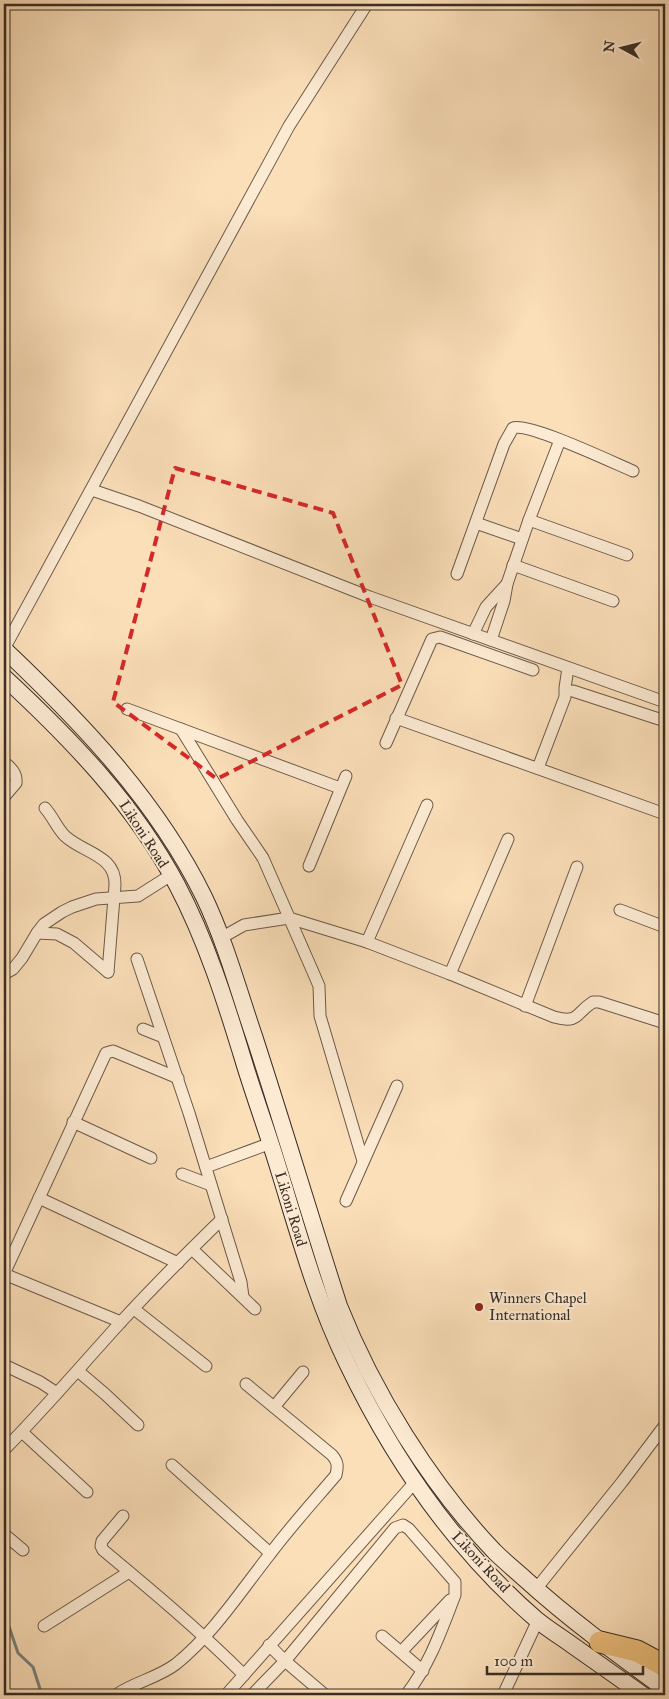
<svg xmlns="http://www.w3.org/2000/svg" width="669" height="1699" font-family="'IM FELL Great Primer',serif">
<rect width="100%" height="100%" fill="#fbdfb9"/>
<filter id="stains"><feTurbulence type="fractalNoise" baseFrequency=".004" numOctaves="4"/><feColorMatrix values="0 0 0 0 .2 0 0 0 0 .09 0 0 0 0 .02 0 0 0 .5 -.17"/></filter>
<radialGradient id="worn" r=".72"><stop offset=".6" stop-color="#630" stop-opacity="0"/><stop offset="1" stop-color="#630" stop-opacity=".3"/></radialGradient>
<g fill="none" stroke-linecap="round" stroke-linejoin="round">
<path stroke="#7a827f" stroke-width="3" d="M4 1612 18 1653 33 1667 42 1695"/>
<g stroke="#6a5a4a" stroke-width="13">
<g id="street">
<path d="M92 490 139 506 370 597 665 702"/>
<path d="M529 520 627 555"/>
<path d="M476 523 522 539"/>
<path d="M513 565 613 601"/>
<path d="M457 574 504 444 513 428C528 422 614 463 633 471"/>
<path d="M473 634 486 607 507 584"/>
<path d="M491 640 504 601 507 584 529 520 560 440"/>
<path d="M4 649 289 126 367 4"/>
<path d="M573 691 665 721"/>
<path d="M127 709 340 788"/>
<path d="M396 718 665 814"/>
<path d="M181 729 237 820 263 858 313 972 319 986 320 1016 363 1161"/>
<path d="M386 743 432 639 440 637 533 670"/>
<path d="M4 762C11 768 17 773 16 783L4 797"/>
<path d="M538 768 565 697V688L568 668"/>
<path d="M45 808C53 817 57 828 65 836 83 853 116 855 115 885L108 972"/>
<path d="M309 866 346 776"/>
<path d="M620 910 665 927"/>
<path d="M37 933 57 934 74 943 108 972"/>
<path d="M221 938 244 925 289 918 367 942 450 974 554 1017C580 1024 575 1013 593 1002H599L665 1023"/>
<path d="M367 942 427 805"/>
<path d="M137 959 189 1113 241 1282 243 1297"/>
<path d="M4 974 13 969 22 958 37 933 44 924 62 912 72 907 96 899 138 896 171 875"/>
<path d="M450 974 508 839"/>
<path d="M525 1006 577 867"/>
<path d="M143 1029 163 1037"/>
<path d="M73 1122 151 1158"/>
<path d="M206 1167 271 1143"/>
<path d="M182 1174 211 1185"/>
<path d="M39 1198 178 1263"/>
<path d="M346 1201 397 1086"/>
<path d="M192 1249 255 1309"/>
<path d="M4 1274 106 1053 113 1051 178 1078"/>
<path d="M4 1274 121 1322"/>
<path d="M134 1309 206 1366"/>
<path d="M4 1365 40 1382 57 1393"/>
<path d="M78 1371 105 1394 138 1425"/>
<path d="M274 1407 303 1372"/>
<path d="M22 1432 87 1492"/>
<path d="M4 1450C44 1409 81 1366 120 1323 153 1287 187 1253 222 1219"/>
<path d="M172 1465 270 1553"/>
<path d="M123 1516 102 1541 101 1546 103 1550C151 1590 199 1630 244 1675"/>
<path d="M4 1534 23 1550"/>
<path d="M536 1589 622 1482 665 1425"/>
<path d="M44 1626 129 1572"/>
<path d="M382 1636 423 1671"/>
<path d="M269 1645 285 1661 325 1695"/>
<path d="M401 1652 450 1600"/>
<path d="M116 1695C134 1682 158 1678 176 1664 214 1633 240 1592 270 1554 291 1526 314 1501 336 1475 338 1466 338 1462 332 1455L246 1384"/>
<path d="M226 1695 415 1482"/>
<path d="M252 1695 285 1661 395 1528 403 1525 409 1529 455 1582V1595C441 1631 430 1664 406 1695"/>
<path d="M503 1695 538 1620"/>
</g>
</g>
<g stroke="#3a2d25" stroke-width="18">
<g id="secondary">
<path d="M4 649C81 722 157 801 204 897 225 941 238 989 254 1036 283 1125 310 1216 339 1306 373 1392 430 1484 494 1551 504 1561 515 1570 525 1579 569 1619 617 1654 665 1689"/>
<path d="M4 677C71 739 134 804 177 885 206 940 225 1000 243 1059 254 1096 268 1133 279 1170 299 1235 317 1302 347 1363 393 1459 456 1550 537 1620 548 1629 561 1637 572 1645 596 1662 619 1678 643 1695"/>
</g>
</g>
<g stroke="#3a2d25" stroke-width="23">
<path id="highway" d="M600 1642 637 1651 665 1666"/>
</g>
<use href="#street" stroke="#fcead2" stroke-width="11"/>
<use href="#secondary" stroke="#fcead2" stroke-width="16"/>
<use href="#highway" stroke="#eec07c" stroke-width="21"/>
</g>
<path fill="none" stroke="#d62828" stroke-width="4" stroke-dasharray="10 6" stroke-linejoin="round" d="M175 468 333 513 402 685 217 779 113 702Z"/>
<circle fill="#8f2418" stroke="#fcead2" stroke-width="2" cx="479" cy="1307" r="5"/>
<g text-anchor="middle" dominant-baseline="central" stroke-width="4" stroke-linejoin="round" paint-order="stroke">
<g font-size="15" fill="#3a2d25" stroke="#fcead2">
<text transform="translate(144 834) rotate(57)">Likoni Road</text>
<text transform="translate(291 1209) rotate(73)">Likoni Road</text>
<text transform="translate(481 1562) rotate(47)">Likoni Road</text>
</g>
<g font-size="15" fill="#3a2d25" stroke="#fcead2" text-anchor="start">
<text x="489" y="1298">Winners Chapel<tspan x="489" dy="17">International</tspan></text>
</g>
</g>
<rect width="669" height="1699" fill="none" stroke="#fbdfb9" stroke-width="20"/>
<rect x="5" y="5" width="659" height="1689" fill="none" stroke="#3a2d25" stroke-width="2.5"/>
<rect x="10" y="10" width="649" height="1679" fill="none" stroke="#3a2d25"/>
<g transform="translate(622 48) rotate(277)" stroke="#fcead2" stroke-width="4" paint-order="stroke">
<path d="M0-4L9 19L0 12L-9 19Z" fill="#3a2d25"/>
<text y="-8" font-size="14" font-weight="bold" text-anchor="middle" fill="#3a2d25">N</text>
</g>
<path d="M487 1666v8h156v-8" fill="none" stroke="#3a2d25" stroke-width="2.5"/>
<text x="494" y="1666" font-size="15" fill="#3a2d25" stroke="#fcead2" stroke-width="4" paint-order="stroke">100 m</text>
<rect width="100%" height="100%" filter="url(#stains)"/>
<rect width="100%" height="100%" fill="url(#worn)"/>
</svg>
